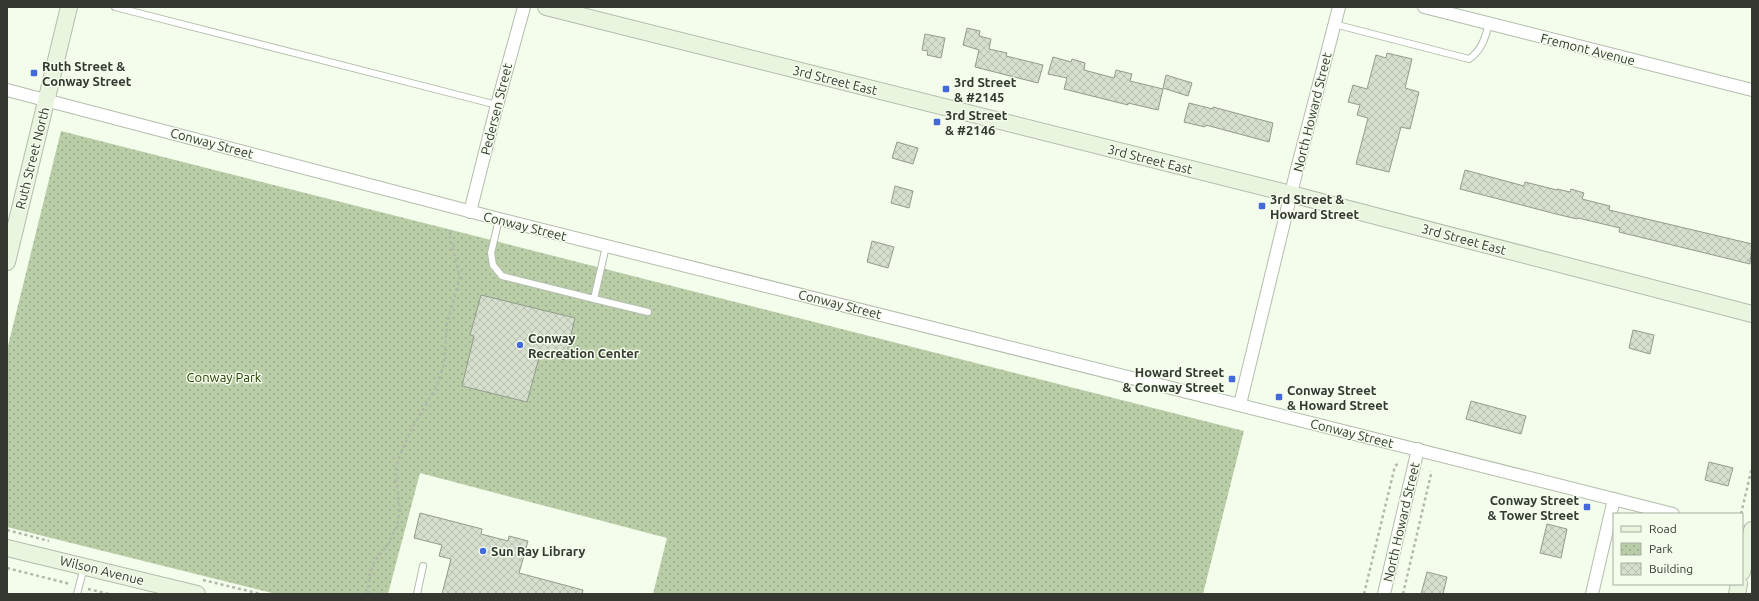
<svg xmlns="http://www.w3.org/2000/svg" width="1759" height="601" font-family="Ubuntu,sans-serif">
<defs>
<pattern id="park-dots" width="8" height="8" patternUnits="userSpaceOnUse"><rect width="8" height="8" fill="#b9cea7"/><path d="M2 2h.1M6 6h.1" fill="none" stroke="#97a889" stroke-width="1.8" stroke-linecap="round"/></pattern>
<pattern id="building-cross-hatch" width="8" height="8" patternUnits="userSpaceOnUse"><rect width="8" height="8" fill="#d6dece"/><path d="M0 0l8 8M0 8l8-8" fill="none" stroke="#b8bfb1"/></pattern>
</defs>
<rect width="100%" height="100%" fill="#f4fdec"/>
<path fill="url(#park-dots)" d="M61 131 1244 431 1203 594H653L667 538 420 473 388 594H276L7 527V350Z"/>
<g fill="url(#building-cross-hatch)" stroke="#939c8c">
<path d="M967 28 980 31 979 36 991 39 989 49 1007 53 1006 56 1043 65 1038 83 975 67 979 50 963 45Z"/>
<path d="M925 34 945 38 941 58 927 55 928 51 922 50Z"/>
<path d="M1387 53 1412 59 1405 88 1419 92 1410 129 1401 127 1389 172 1356 164 1368 118 1357 115 1360 105 1348 102 1353 85 1367 89 1376 55 1386 58Z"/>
<path d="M1053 57 1071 62 1072 59 1085 63 1084 70 1114 78 1116 70 1132 74 1130 81 1163 89 1158 110 1128 103V105L1064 89 1067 78 1048 74Z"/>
<path d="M1166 75 1192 83 1188 96 1163 88Z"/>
<path d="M1189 103 1213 109V107L1273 123 1269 142 1206 125 1205 127 1184 122Z"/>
<path d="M897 142 918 148 913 164 892 158Z"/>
<path d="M1465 170 1524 186 1525 182 1557 190V189L1570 192 1571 189 1584 193 1582 199 1610 206 1609 210 1752 244 1750 264 1619 232 1620 228 1578 218 1577 219 1556 214 1460 189Z"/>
<path d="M895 186 913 191 909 208 891 203Z"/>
<path d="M872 241 894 247 888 268 867 262Z"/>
<path d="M481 295 575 318 565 360 540 354 527 402 462 386 474 336 470 335Z"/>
<path d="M1633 330 1654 335 1650 354 1629 348Z"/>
<path d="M1471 401 1526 416 1521 434 1466 419Z"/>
<path d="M1709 462 1733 468 1728 486 1705 480Z"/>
<path d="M420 513 482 529 481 534 508 541 509 536 528 541 519 573 583 590 582 594H442L451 559 439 556 442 545 414 538Z"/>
<path d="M1547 524 1567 529 1561 558 1540 553Z"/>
<path d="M1427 572 1447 577 1443 594H1421Z"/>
</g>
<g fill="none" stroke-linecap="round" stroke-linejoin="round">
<g stroke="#b4bdad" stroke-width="8">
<g id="lane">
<path d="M115 7 497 105"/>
<path d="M1334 24 1469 59C1482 50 1485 38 1489 24"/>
<path d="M499 219 491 253 493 265 502 276 594 299 606 246"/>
<path d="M594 299 648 312"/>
<path d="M77 594 84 567"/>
<path d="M417 594 423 566"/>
</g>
</g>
<g stroke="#b4bdad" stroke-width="14">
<g id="street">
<path d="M1424 7 1752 90"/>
<path d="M7 90 499 219 1673 514"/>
<path d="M470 212 497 105 524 7"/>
<path d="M1240 404 1296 173 1339 7"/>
<path d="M1384 594 1418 449"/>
<path d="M1592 594 1614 499"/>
</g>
</g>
<g stroke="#b4bdad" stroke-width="18">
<g id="secondary">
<path d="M546 7 1291 194 1752 314"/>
<path d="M7 262 69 7"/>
<path d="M7 548 197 594"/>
<path d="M1742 572 1752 530"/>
<path d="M1737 594 1739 584"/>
</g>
</g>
<g stroke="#b1b9ab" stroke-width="2.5" stroke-dasharray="3 3" stroke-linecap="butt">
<path d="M1741 514 1752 467"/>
<path d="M7 530 49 541"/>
<path d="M7 568 70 584"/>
<path d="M203 580 261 594"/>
<path d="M88 589 109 594"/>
<path d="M368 594 369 577 374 562 388 544 397 526 400 510 395 473 400 454 413 426 437 386 444 363 447 323 460 278 450 238 451 227"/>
<path d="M1364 594 1395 466 1399 463"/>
<path d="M1403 594 1431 474 1430 471"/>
</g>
<use href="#lane" stroke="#fff" stroke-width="6"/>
<use href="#street" stroke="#fff" stroke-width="12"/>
<use href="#secondary" stroke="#e9f5df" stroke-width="16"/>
</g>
<g fill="#4469db" stroke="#f4fdec" stroke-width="1.5">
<rect x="30" y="69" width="8" height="8" rx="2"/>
<rect x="942" y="85" width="8" height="8" rx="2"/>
<rect x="933" y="118" width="8" height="8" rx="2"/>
<rect x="1258" y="202" width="8" height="8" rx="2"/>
<circle cx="520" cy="345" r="4"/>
<rect x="1228" y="375" width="8" height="8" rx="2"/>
<rect x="1275" y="393" width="8" height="8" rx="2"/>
<rect x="1583" y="503" width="8" height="8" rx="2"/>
<circle cx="483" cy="551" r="4"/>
</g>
<g text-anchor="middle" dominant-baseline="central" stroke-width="3" stroke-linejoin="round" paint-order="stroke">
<g font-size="13" fill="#343831" stroke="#f4fdec">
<text transform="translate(1588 49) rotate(14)">Fremont Avenue</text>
<text transform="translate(835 80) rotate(14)">3rd Street East</text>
<text transform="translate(496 109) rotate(-76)">Pedersen Street</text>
<text transform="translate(1312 112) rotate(-76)">North Howard Street</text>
<text transform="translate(212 143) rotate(15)">Conway Street</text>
<text transform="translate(32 158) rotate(-76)">Ruth Street North</text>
<text transform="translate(1150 159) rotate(14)">3rd Street East</text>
<text transform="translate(525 226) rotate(14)">Conway Street</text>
<text transform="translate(1464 239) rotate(15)">3rd Street East</text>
<text transform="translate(840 304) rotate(14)">Conway Street</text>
<text transform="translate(1352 433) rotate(14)">Conway Street</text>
<text transform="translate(1401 522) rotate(-77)">North Howard Street</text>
<text transform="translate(102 570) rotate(14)">Wilson Avenue</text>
</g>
<g font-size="13" font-weight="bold" fill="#343831" stroke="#f4fdec" text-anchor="start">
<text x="42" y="66">Ruth Street &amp;<tspan x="42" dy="15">Conway Street</tspan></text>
<text x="954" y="82">3rd Street<tspan x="954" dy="15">&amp; #2145</tspan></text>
<text x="945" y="115">3rd Street<tspan x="945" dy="15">&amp; #2146</tspan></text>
<text x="1270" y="199">3rd Street &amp;<tspan x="1270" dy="15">Howard Street</tspan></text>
<text x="528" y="338">Conway<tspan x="528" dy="15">Recreation Center</tspan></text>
<text x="1224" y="372" text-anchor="end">Howard Street<tspan x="1224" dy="15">&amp; Conway Street</tspan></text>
<text x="1287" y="390">Conway Street<tspan x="1287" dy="15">&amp; Howard Street</tspan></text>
<text x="1579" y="500" text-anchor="end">Conway Street<tspan x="1579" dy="15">&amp; Tower Street</tspan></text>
<text x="491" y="551">Sun Ray Library</text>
</g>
<g font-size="13" fill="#274000" stroke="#f4fdec">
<text x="224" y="377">Conway Park</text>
</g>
</g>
<rect width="1759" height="601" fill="none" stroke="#343831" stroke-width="16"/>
<rect x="1613" y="513" width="130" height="72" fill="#f4fdec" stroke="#a7aea1"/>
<rect x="1621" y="526" width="20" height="6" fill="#e9f5df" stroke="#a7aea1"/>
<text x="1649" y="533" font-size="12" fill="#343831">Road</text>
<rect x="1621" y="543" width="20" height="12" fill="url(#park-dots)" stroke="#a7aea1"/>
<text x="1649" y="553" font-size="12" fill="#343831">Park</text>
<rect x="1621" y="563" width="20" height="12" fill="url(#building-cross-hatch)" stroke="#a7aea1"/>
<text x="1649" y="573" font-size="12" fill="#343831">Building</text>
</svg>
